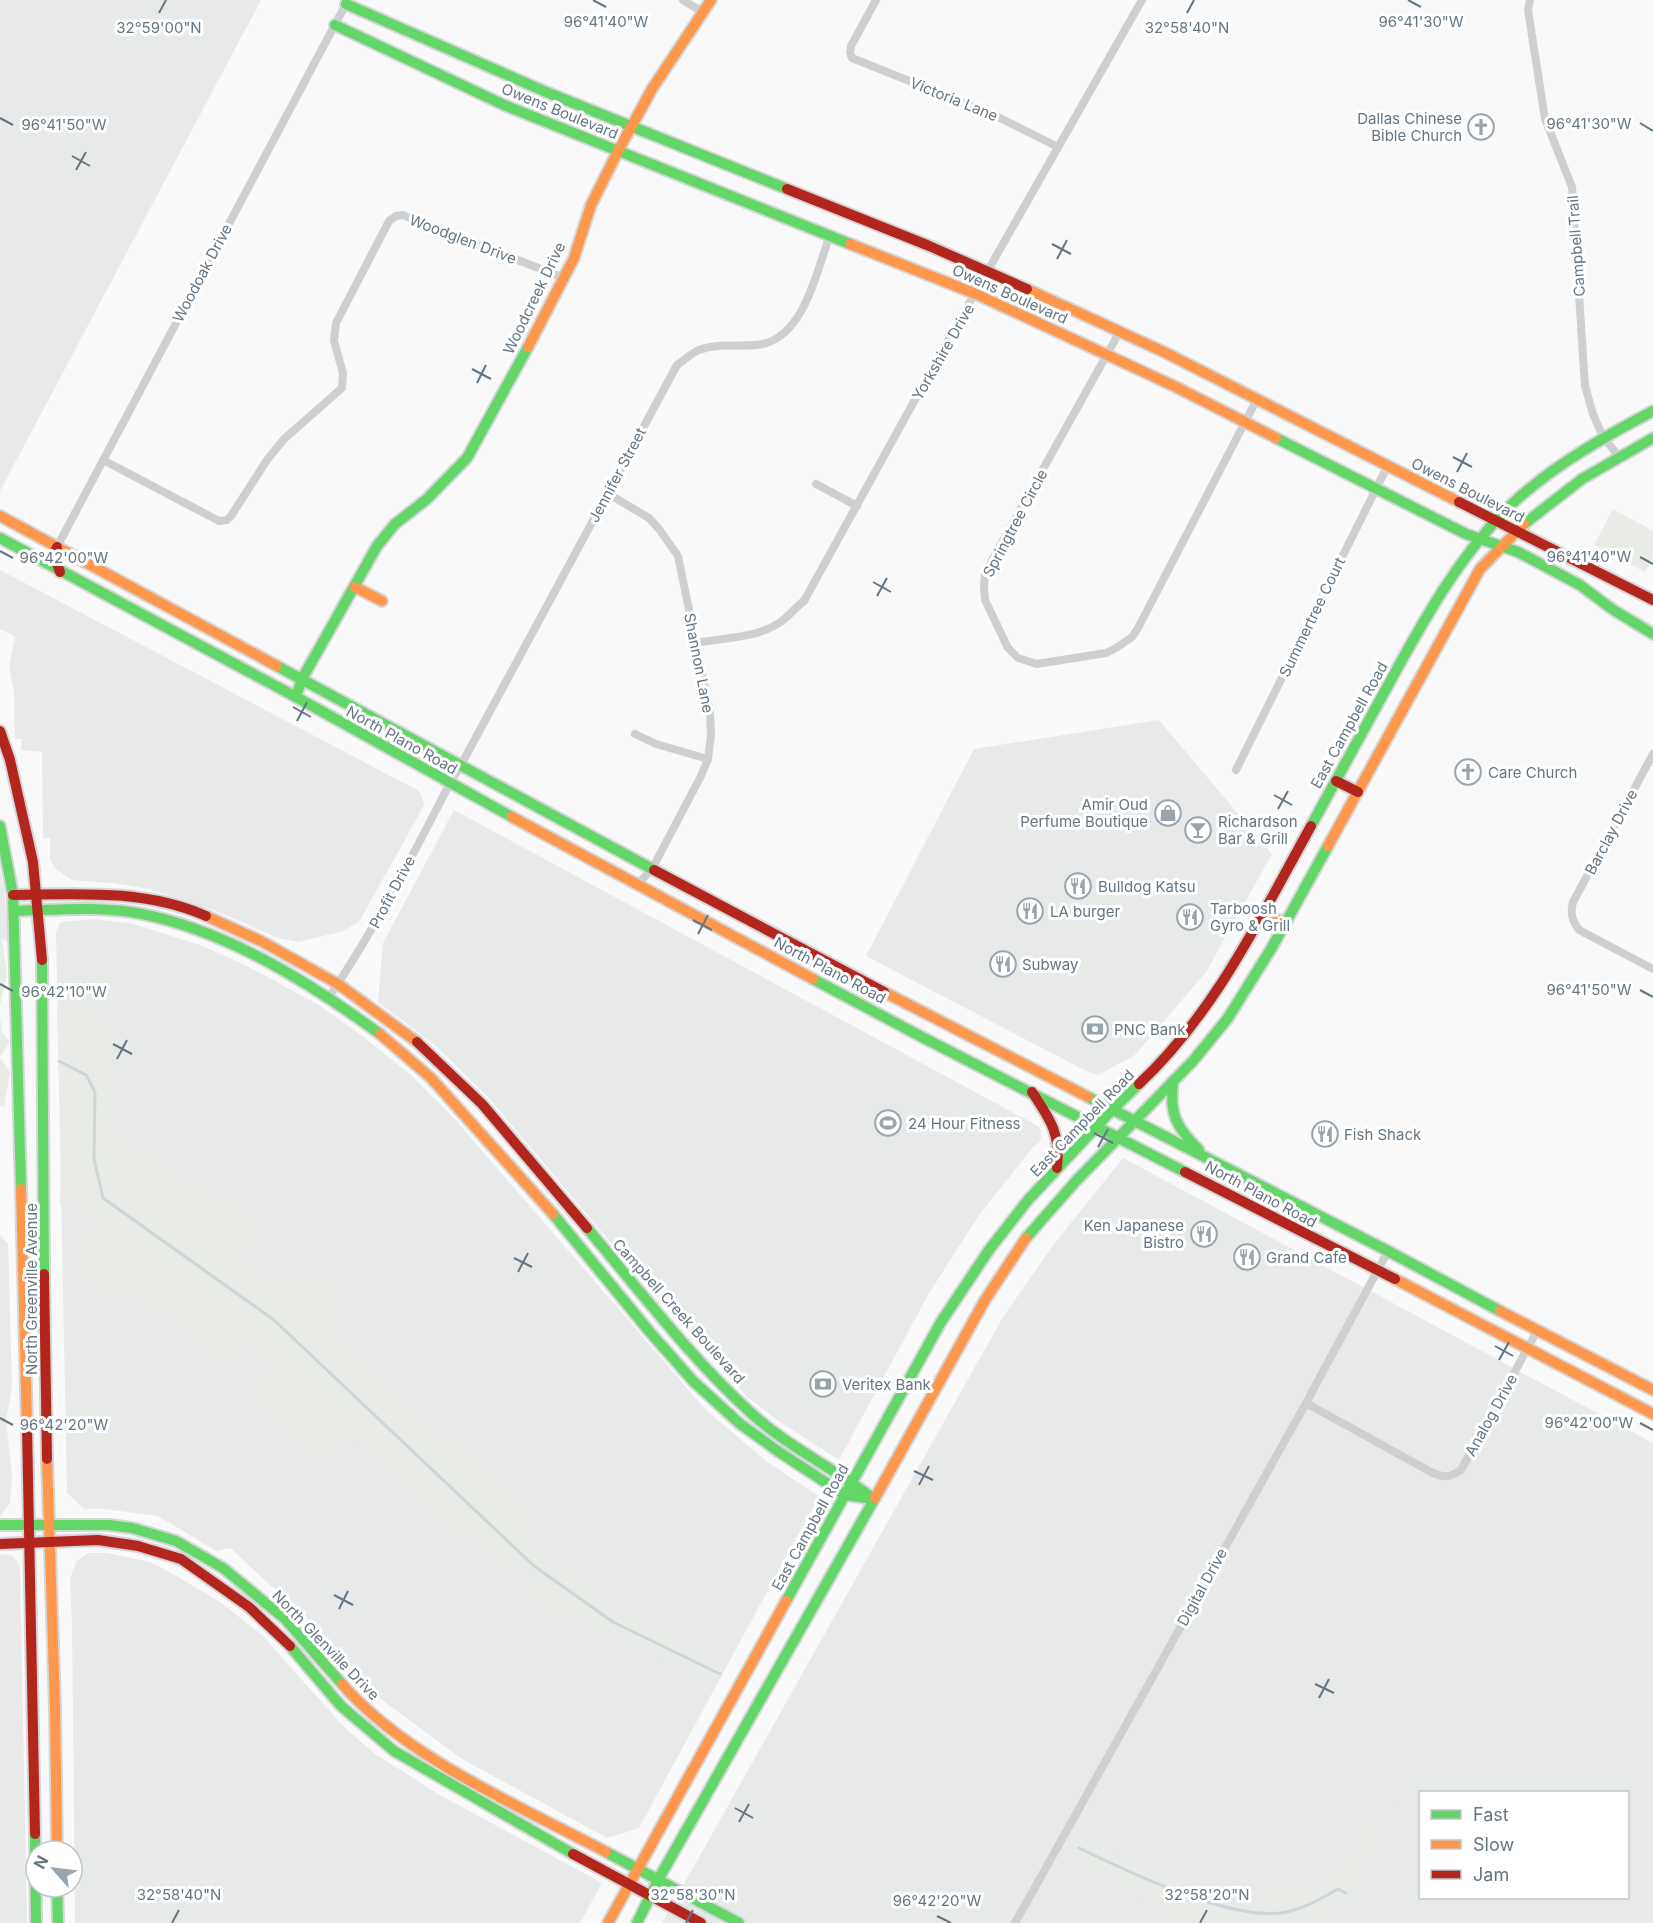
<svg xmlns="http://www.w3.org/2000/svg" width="1653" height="1923" font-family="Inter,sans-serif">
<rect width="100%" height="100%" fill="#f9f9f9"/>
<g fill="#e8e9e9" fill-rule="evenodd">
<path d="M0 0H261L0 491Z"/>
<path d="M0 570 419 791 424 803 422 809 359 922 340 932 298 942 278 938 214 910 149 889 112 883 72 880 56 869 50 860V838H43L42 752 21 750 22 739H15L14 691 9 666 15 637 0 629Z"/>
<path d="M1159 720 1272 854 1206 972 1134 1056 1098 1075 1086 1071 866 956 974 749Z"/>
<path d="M454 810 1038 1126 1042 1131 1040 1142 1034 1146 979 1215 928 1295 839 1460 783 1424 747 1397 627 1262 489 1098 436 1046 378 1002 383 943Z"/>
<path d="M0 869 4 888 9 943 0 938Z"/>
<path d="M93 919 130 923 200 945 245 965 319 1005 361 1035 411 1075 452 1116 705 1409 766 1461 819 1496 639 1828 607 1838 462 1759 363 1686 330 1647 333 1643 230 1548 216 1551 158 1516 104 1509H84L67 1493 56 931 61 922Z"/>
<path d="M1123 1158 1653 1443V1923H662L1003 1317 1054 1244ZM1420 1792H1628V1898H1420Z"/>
<path d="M0 1235 8 1244 12 1387 6 1421 12 1475 10 1502 0 1518Z"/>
<path d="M88 1553H107L150 1562 182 1579 223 1604 263 1636 343 1726 374 1753 438 1794 602 1883 580 1923H75L72 1622 70 1581 72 1572 77 1561Z"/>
<path d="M0 1554 11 1555 17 1561 20 1567 27 1923H0Z"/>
</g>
<g fill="#e8ebe6">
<path d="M1613 509 1653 531V558L1645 572 1594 545Z"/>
<path d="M1 931 7 975 0 1005V936Z"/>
<path d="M65 1006 87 1009 113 1022 115 1034 108 1041C108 1059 114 1068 106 1085L111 1097 112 1107 106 1111 108 1126 113 1130 124 1148 166 1164 183 1182 217 1200 257 1214 245 1257 248 1272 259 1285 314 1280 339 1269 344 1298 337 1327 380 1381 405 1405 471 1457 527 1506 539 1539 529 1548 558 1565 612 1609 637 1619 726 1667 714 1682 645 1647 629 1643 610 1631 603 1632 597 1624C570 1626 544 1615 531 1590L537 1576 533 1570 517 1562 503 1569 481 1545 447 1525 400 1484 369 1454 365 1442 344 1435 320 1462C309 1454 310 1446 302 1439 298 1435 294 1434 290 1431 279 1425 259 1401 256 1390L266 1373 263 1361 254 1352 238 1350C234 1354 228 1359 222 1359 215 1359 194 1348 189 1342 181 1335 177 1324 169 1317 155 1305 137 1298 122 1286L106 1295 84 1286C82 1278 80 1270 81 1262 83 1234 105 1213 60 1204 63 1139 58 1075 57 1010Z"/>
<path d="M0 1017 2 1032 10 1042 0 1057Z"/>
<path d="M0 1058 10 1072 4 1107 0 1105Z"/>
<path d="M1415 1756 1363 1862 1326 1923H1195L1075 1860 1076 1838 1184 1889 1252 1911 1270 1887 1322 1886 1353 1851Z"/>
</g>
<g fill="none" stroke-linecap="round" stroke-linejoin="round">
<g stroke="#ced6d9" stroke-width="3">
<path d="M59 1061 86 1075 95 1092 94 1159 103 1198 274 1320 534 1566 613 1622 720 1674"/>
<path d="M1079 1848C1129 1872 1233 1923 1287 1912 1305 1908 1322 1898 1338 1889L1346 1893"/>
</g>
<g stroke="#d5d6d7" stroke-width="14">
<g id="fast">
<path d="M346 4 546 92 787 189"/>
<path d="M335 25 504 105 850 244"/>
<path d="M1276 438 1466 534 1518 552 1580 585 1612 609 1653 634"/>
<path d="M1524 524 1582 479 1653 438"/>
<path d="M0 538 296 697 512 817"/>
<path d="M277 666 654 870"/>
<path d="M296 697 302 679 377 546 395 524 427 499 467 458 528 347"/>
<path d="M0 826 13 895 21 1189"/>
<path d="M1311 826C1338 777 1365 728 1392 678 1426 616 1461 553 1513 503 1554 465 1604 437 1653 411"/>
<path d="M14 911C55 910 97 906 137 913 224 929 309 982 380 1034"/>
<path d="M42 960 44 1274"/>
<path d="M813 979 920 1036 1185 1172"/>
<path d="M1173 1081C1169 1114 1176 1127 1199 1150"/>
<path d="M1088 1097 1388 1251 1500 1311"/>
<path d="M553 1214 649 1331 693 1381 739 1423 779 1452 845 1495 873 1499"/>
<path d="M587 1228C640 1291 690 1357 751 1413 788 1447 834 1468 874 1499"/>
<path d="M1026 1238 1076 1181 1193 1061 1228 1018 1271 949 1328 846"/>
<path d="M0 1525H109L132 1528 176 1541 223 1568 285 1619 342 1684"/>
<path d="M786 1601 941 1322 989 1250 1028 1200 1112 1110 1139 1084"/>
<path d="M290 1646 341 1706 394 1751 573 1854"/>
<path d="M35 1834 36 1923"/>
<path d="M606 1852 739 1923"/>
<path d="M57 1887 58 1923"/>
<path d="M637 1923 658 1880 875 1498"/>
</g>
</g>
<g stroke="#d5d6d7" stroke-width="14">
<g id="slow">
<path d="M850 244 976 294 1176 387 1276 438"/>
<path d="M1027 289 1164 352 1459 502"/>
<path d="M528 347 574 258 591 205 618 151 652 89 711 0"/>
<path d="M0 516 277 666"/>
<path d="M355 587 382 601"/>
<path d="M512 817 813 979"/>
<path d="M1328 846 1480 569 1524 524"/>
<path d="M1263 912 1285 924"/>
<path d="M206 916 261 941 338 984 417 1042"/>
<path d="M884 992 1088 1097"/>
<path d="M380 1034 431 1078 553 1214"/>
<path d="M21 1189 27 1427"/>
<path d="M1395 1279 1653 1414"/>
<path d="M1500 1311 1653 1390"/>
<path d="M47 1459 55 1706 57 1851"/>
<path d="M875 1498 985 1300 1026 1238"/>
<path d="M342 1684C405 1757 521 1807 606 1852"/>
<path d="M608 1923 786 1601"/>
</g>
</g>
<g stroke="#d5d6d7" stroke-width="14">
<g id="jam">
<path d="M787 189 927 245 1027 289"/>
<path d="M1459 502 1653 600"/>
<path d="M57 547 54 555 60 572"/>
<path d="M0 731 10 760 33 862 42 960"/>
<path d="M1336 781 1358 792"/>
<path d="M654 870 884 992"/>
<path d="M13 895C78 894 145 889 206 916"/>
<path d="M417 1042 482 1104 587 1228"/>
<path d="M1139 1084C1215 1013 1261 916 1311 826"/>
<path d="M1032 1092C1050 1119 1061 1134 1057 1168"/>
<path d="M1185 1172 1395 1279"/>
<path d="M44 1274 47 1459"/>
<path d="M27 1427 35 1834"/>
<path d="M0 1544 98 1540 138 1546 181 1559 249 1607 290 1646"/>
<path d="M573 1854 701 1923"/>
</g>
</g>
<g stroke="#cecfd0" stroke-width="8">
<path d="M683 0 704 13"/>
<path d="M876 0 851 46 850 53 852 58 994 115 1058 147"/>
<path d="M1530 0 1528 10 1545 119 1572 187 1585 386 1593 414 1603 437 1617 454"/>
<path d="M1120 331 985 573 984 586 985 600 1008 648 1018 658 1037 664 1106 653 1116 648 1132 637 1138 628 1257 399"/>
<path d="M103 460 219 521 227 520 231 516 267 460 284 439 342 388 343 373 334 341 336 323 389 221 396 216 403 215 564 278"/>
<path d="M816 484 857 506"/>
<path d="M607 493 649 518 659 529 678 556 710 712 711 735 708 759 701 776 652 869 637 885"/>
<path d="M57 547 348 0"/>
<path d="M696 643C722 638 757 638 779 623 788 617 795 608 804 601L938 358 1142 0"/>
<path d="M635 734 656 744 708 759"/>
<path d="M1653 754 1573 902C1570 914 1572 920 1579 930L1653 969"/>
<path d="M1236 770 1388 465"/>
<path d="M329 997C375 929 412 857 450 783L461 765 677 365C684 361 691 353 699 350 719 342 743 348 763 344 805 334 817 270 830 235"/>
<path d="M1306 1403 1431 1472C1444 1478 1449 1478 1461 1470L1537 1331"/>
<path d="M1015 1923 1306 1403 1388 1251"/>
</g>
<use href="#fast" stroke="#63d668" stroke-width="10"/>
<use href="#slow" stroke="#ff974d" stroke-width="10"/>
<use href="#jam" stroke="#b3261e" stroke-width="10"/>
</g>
<path fill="none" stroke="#657683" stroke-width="2" d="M593 0 606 7M1408 0 1421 7M159 13 166 0M1187 13 1194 0M0 118 13 125M1640 123 1653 131M72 156 90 166M76 170 86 152M1052 244 1071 254M1057 259 1067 240M472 369 491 379M477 383 486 365M1453 457 1472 467M1457 472 1467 453M0 551 13 558M1640 557 1653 564M873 582 891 592M877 596 887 578M293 707 311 717M297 721 307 702M1274 795 1292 805M1278 809 1288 791M693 920 712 930M698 934 708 915M0 984 13 991M1640 990 1653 997M113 1044 132 1054M117 1059 127 1040M1094 1133 1113 1143M1098 1147 1108 1129M514 1258 532 1267M518 1272 528 1253M1495 1346 1513 1356M1499 1360 1509 1342M0 1418 13 1425M1640 1423 1653 1430M914 1471 933 1480M919 1485 929 1466M334 1595 353 1605M339 1609 348 1591M1315 1684 1334 1693M1319 1698 1329 1679M735 1808 753 1818M739 1822 749 1804M937 1916 951 1923M172 1923 179 1910M686 1923 693 1910M1200 1923 1207 1910"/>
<defs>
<g id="church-ring" transform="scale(1.35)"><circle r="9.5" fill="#fff" stroke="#99a4ac" stroke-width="1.5"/><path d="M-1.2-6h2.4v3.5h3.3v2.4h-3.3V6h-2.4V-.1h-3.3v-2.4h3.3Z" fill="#99a4ac"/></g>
<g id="shop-ring" transform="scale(1.35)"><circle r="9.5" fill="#fff" stroke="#99a4ac" stroke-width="1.5"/><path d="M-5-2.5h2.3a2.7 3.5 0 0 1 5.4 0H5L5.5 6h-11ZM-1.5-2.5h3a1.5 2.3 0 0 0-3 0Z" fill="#99a4ac"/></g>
<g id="bar-ring" transform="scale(1.35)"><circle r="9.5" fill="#fff" stroke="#99a4ac" stroke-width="1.5"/><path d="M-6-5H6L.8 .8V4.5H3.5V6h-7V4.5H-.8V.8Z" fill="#99a4ac"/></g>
<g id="restaurant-ring" transform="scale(1.35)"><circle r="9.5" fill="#fff" stroke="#99a4ac" stroke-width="1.5"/><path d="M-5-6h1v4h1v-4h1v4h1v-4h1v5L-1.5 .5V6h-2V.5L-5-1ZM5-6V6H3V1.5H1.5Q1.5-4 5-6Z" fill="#99a4ac"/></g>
<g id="bank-ring" transform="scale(1.35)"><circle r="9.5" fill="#fff" stroke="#99a4ac" stroke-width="1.5"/><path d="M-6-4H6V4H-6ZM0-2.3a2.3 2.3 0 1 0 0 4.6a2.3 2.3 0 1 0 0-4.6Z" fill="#99a4ac"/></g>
<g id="stadium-ring" transform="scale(1.35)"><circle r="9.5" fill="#fff" stroke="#99a4ac" stroke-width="1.5"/><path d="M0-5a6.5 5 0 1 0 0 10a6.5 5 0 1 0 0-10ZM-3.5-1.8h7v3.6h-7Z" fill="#99a4ac"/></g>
</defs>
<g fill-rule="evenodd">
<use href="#church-ring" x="1481" y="127"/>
<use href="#church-ring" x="1468" y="772"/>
<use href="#shop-ring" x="1168" y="813"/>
<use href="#bar-ring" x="1198" y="830"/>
<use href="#restaurant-ring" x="1078" y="886"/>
<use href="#restaurant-ring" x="1030" y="911"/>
<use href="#restaurant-ring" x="1190" y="917"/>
<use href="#restaurant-ring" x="1003" y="964"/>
<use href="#bank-ring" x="1095" y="1029"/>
<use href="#stadium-ring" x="888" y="1123"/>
<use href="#restaurant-ring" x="1325" y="1134"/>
<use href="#restaurant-ring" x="1204" y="1234"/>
<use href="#restaurant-ring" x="1247" y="1257"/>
<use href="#bank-ring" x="823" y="1384"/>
</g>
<g text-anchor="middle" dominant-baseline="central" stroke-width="6" stroke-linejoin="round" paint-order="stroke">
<g font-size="15" fill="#657683" stroke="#fff">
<text transform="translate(954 99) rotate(22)">Victoria Lane</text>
<text transform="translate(560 111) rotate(22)">Owens Boulevard</text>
<text transform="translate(463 239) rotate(21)">Woodglen Drive</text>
<text transform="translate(1576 246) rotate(-94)">Campbell Trail</text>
<text transform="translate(202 273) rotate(-62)">Woodoak Drive</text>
<text transform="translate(1010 294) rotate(24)">Owens Boulevard</text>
<text transform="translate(534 298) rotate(-64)">Woodcreek Drive</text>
<text transform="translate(943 352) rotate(-60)">Yorkshire Drive</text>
<text transform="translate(617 475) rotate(-62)">Jennifer Street</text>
<text transform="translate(1468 490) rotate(27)">Owens Boulevard</text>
<text transform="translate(1015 523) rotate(-62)">Springtree Circle</text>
<text transform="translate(1312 617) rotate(-64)">Summertree Court</text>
<text transform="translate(699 663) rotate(79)">Shannon Lane</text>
<text transform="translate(1349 725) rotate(-61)">East Campbell Road</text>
<text transform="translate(402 740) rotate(29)">North Plano Road</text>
<text transform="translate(1611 832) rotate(-62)">Barclay Drive</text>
<text transform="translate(392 892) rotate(-62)">Profit Drive</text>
<text transform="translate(830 970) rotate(28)">North Plano Road</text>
<text transform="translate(1082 1123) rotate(-46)">East Campbell Road</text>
<text transform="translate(1261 1194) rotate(28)">North Plano Road</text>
<text transform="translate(31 1289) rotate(-90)">North Greenville Avenue</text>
<text transform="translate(679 1311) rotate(48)">Campbell Creek Boulevard</text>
<text transform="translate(1491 1415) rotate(-61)">Analog Drive</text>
<text transform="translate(810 1527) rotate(-61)">East Campbell Road</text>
<text transform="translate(1202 1587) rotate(-61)">Digital Drive</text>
<text transform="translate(326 1645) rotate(46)">North Glenville Drive</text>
</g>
<g font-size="15" fill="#657683" stroke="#fff" text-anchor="start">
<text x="1462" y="118" text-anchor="end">Dallas Chinese<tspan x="1462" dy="17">Bible Church</tspan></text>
<text x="1488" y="772">Care Church</text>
<text x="1148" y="804" text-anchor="end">Amir Oud<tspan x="1148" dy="17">Perfume Boutique</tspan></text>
<text x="1218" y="821">Richardson<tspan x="1218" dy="17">Bar &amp; Grill</tspan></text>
<text x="1098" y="886">Bulldog Katsu</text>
<text x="1210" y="908">Tarboosh<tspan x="1210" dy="17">Gyro &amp; Grill</tspan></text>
<text x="1050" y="911">LA burger</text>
<text x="1022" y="964">Subway</text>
<text x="1114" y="1029">PNC Bank</text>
<text x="908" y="1123">24 Hour Fitness</text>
<text x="1344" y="1134">Fish Shack</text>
<text x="1184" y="1225" text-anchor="end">Ken Japanese<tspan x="1184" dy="17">Bistro</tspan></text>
<text x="1266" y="1257">Grand Cafe</text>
<text x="842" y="1384">Veritex Bank</text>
</g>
</g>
<g font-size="15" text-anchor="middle" fill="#657683" stroke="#fff" stroke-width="6" stroke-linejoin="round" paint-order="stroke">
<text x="606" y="27">96°41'40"W</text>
<text x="1421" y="27">96°41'30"W</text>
<text x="159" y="33">32°59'00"N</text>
<text x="1187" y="33">32°58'40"N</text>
<text x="1589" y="129">96°41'30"W</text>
<text x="64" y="130">96°41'50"W</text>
<text x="1589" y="562">96°41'40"W</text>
<text x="64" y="563">96°42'00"W</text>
<text x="1589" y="995">96°41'50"W</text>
<text x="64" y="997">96°42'10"W</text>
<text x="1589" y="1428">96°42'00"W</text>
<text x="64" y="1430">96°42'20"W</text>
<text x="179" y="1900">32°58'40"N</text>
<text x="693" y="1900">32°58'30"N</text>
<text x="1207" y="1900">32°58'20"N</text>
<text x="937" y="1906">96°42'20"W</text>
</g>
<rect x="1419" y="1791" width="210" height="108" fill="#ffffff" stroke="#c1c8cd" stroke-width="1.5"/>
<rect x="1431" y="1810" width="30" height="9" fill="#63d668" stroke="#c1c8cd" stroke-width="1.5"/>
<text x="1473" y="1821" font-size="18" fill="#657683">Fast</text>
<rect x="1431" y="1840" width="30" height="9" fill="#ff974d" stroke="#c1c8cd" stroke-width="1.5"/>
<text x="1473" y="1851" font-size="18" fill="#657683">Slow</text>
<rect x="1431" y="1870" width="30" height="9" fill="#b3261e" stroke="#c1c8cd" stroke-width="1.5"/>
<text x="1473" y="1881" font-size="18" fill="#657683">Jam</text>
<g transform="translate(54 1869) rotate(298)"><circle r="28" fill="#ffffff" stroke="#c1c8cd" stroke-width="1.5"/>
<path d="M0-4.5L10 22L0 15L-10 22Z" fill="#99a4ac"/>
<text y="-9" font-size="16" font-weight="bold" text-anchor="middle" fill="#657683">N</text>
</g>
</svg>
